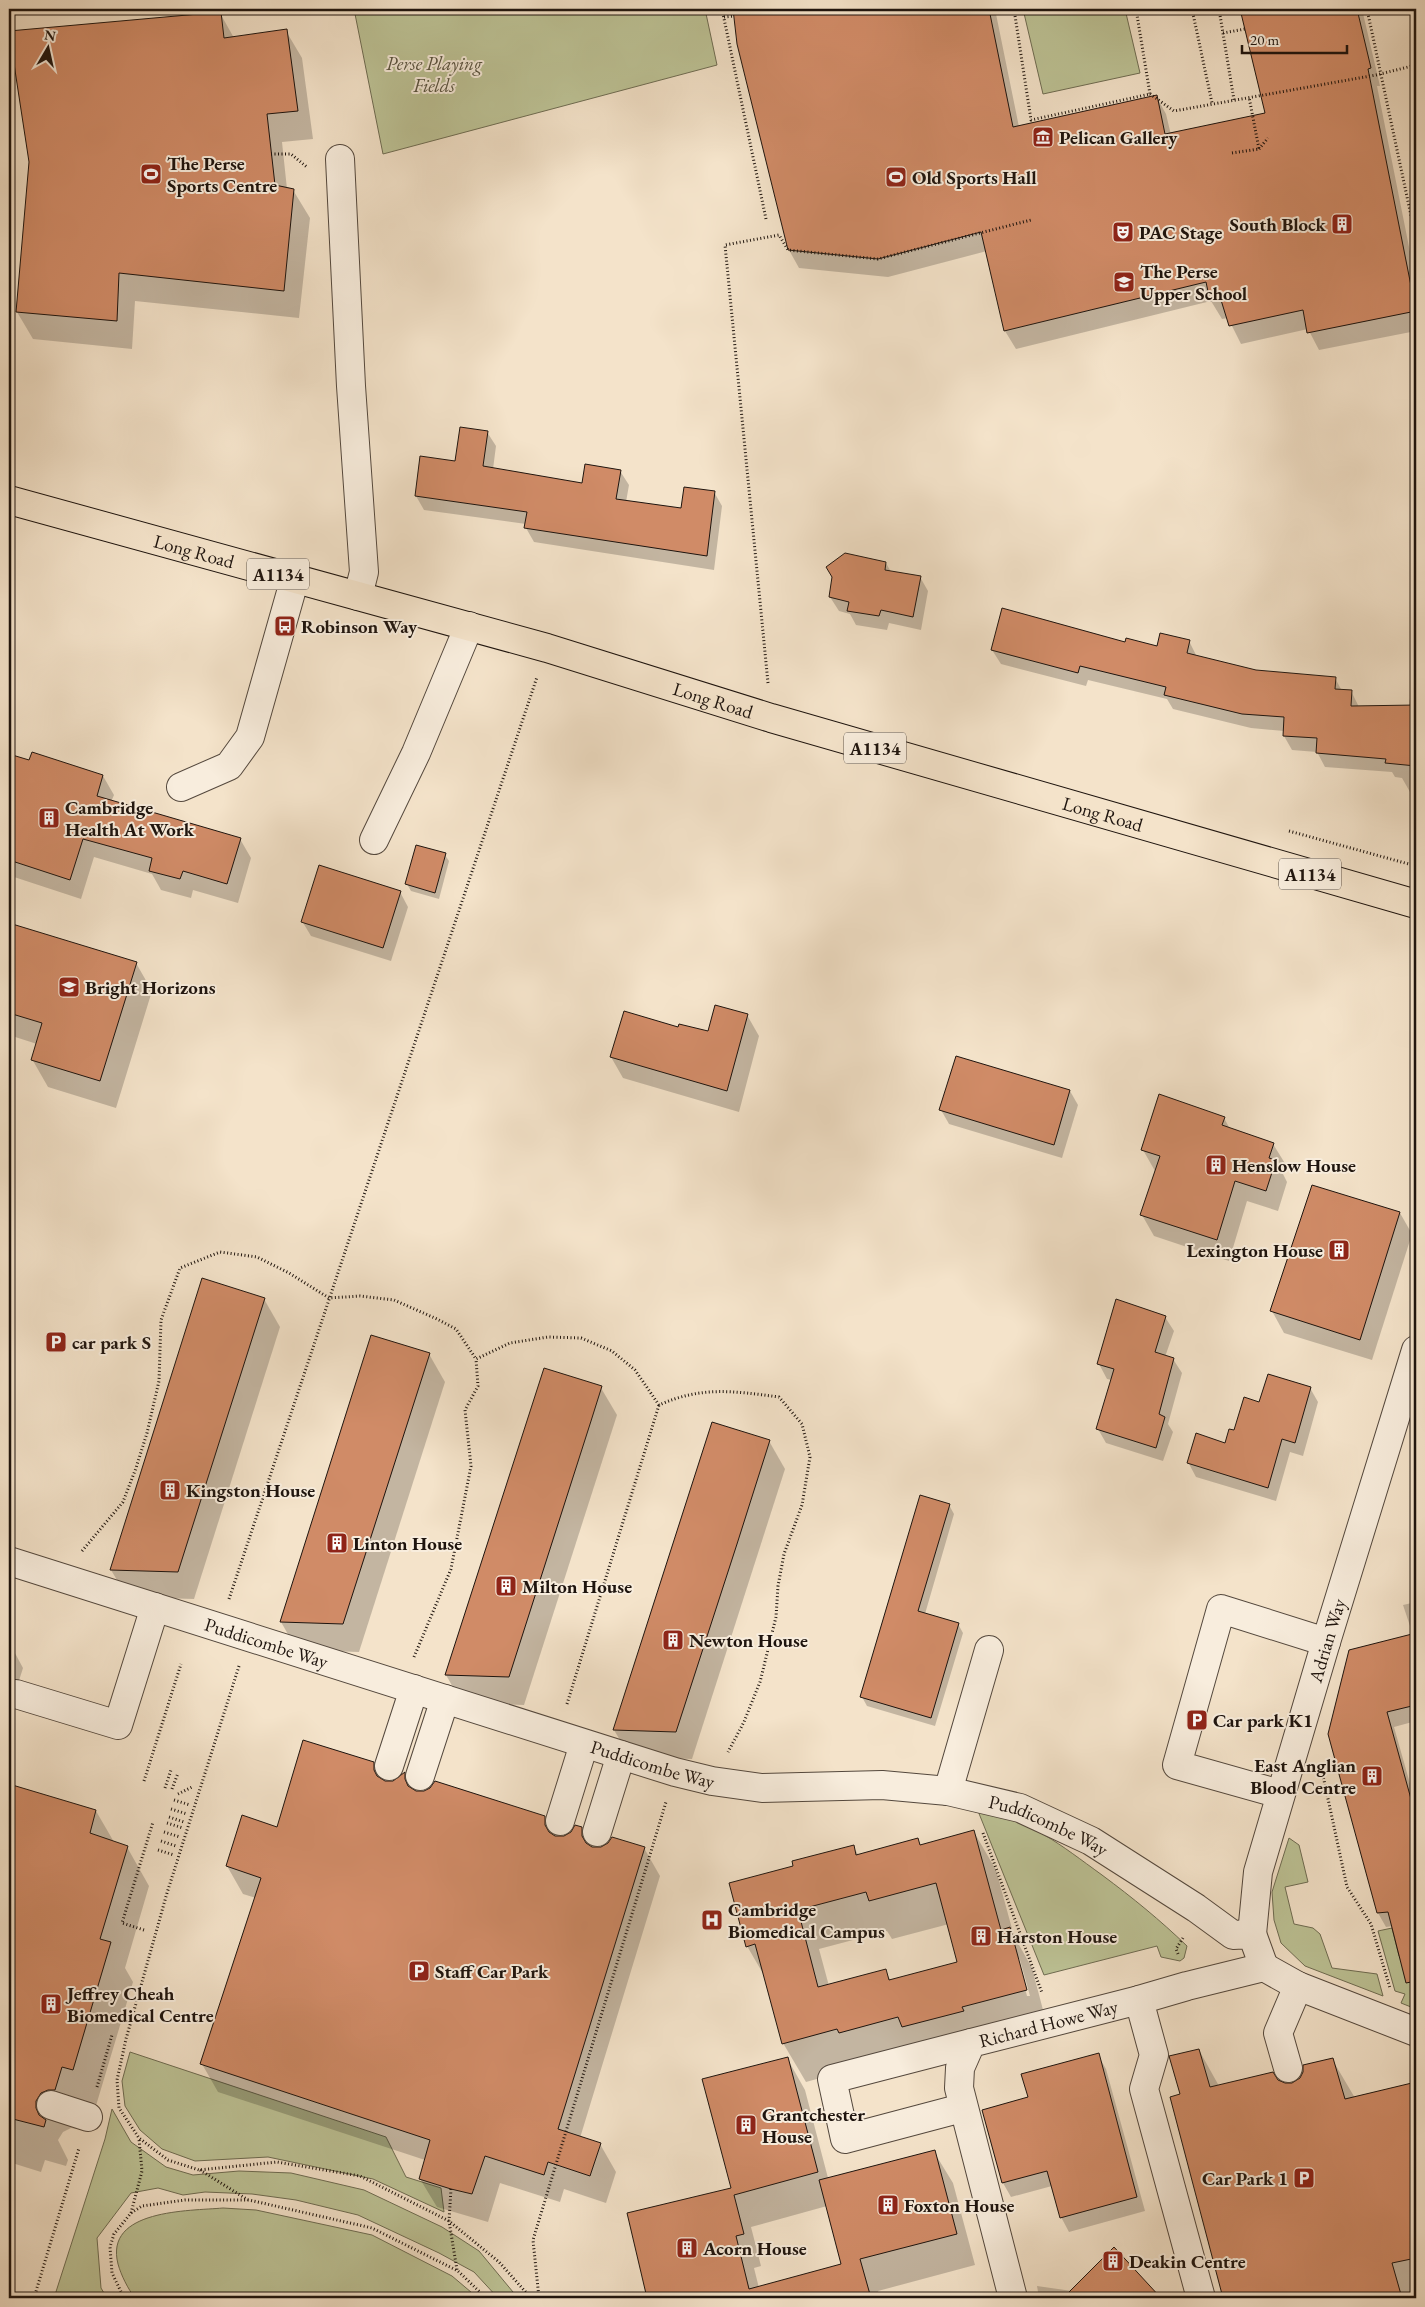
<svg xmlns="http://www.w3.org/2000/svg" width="1425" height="2307" font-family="'EB Garamond',serif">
<rect width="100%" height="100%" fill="#f4e3ca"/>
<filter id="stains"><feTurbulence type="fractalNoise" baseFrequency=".004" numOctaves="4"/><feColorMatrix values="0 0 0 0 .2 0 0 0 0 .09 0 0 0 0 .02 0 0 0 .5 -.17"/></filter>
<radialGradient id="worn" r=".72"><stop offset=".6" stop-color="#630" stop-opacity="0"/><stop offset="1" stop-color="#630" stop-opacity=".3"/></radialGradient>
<g fill="#bdc396" stroke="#6e6c52">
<path d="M354 9H705L717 65 383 154Z"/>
<path d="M1023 9H1125L1140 73 1043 94Z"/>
<path d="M978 1811C1033 1821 1059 1844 1102 1875 1133 1898 1160 1920 1187 1946L1184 1958 1180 1961 1161 1957 1157 1946 1044 1975Z"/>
<path d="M1289 1838 1299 1845 1308 1882 1285 1887 1294 1924 1313 1928 1320 1934 1332 1968 1377 1974 1383 1996 1305 1966 1281 1943 1274 1920 1272 1892Z"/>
<path d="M1392 1928 1399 1956 1416 1953V2009L1401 2003 1405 1994 1395 1991 1378 1931Z"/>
<path d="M130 2052 386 2137 406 2177 441 2188 444 2212 373 2179 268 2157 195 2161 162 2149 140 2130 125 2106 122 2081Z"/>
<path d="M112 2109 131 2142 166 2167 193 2175 239 2171 291 2173 364 2190 442 2227 479 2251 518 2298H498L474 2272 439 2253 358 2215 296 2200 252 2194 205 2192 183 2195 158 2188 131 2193 97 2238 101 2288 107 2298H54L105 2139Z"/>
<path d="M223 2208 256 2210 372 2235 452 2276 478 2298H135C128 2289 121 2275 118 2264 104 2209 189 2211 223 2208Z"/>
</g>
<g fill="#0003" fill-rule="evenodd">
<path d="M734 9H995L1019 127 1156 96 1166 114 1171 135 1267 114 1242 9H1362L1380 86H1377L1416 282V331L1319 350 1308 329 1241 344 1228 318 1222 319 1211 301 1016 349 1005 331 987 251 888 277 799 268 789 250 738 43Z"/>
<path d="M220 13 234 38 286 31 302 58 313 139 282 142 287 189 293 190 310 218 299 318 135 301 132 349 33 339 17 312Z"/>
<path d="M487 432 496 446 493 469 583 484 620 471 629 485 626 502 682 509 714 492 722 506 714 570 534 542 526 528V524L424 510 416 496Z"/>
<path d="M886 563 891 572 920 577 928 591 921 630 889 623 887 630 856 625 850 614 839 611 830 597Z"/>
<path d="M1189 641 1197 657 1256 671 1335 678 1342 691H1351L1359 707 1409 706 1410 698H1416V792H1410L1402 778 1395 777 1392 772 1325 767 1317 752 1292 750 1284 736V731L1251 728 1173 709 1167 699 1088 680 1086 686 1001 664 992 650 1126 643 1158 647Z"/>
<path d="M9 755 30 762 103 776 114 795 111 802 240 839 251 858 238 903 193 890 191 898 161 890 152 874 94 857 81 899 11 876 9 872Z"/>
<path d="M445 855 449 861 439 899 411 891 407 884Z"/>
<path d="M400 892 408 907 391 961 311 936 302 921Z"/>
<path d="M9 924 136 963 152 991 116 1108 48 1087 32 1059 37 1044 9 1035Z"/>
<path d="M747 1015 759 1036 739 1112 623 1078 611 1057 679 1029 709 1033Z"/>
<path d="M1070 1091 1078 1105 1062 1158 949 1124 941 1110Z"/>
<path d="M1224 1118 1230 1129 1273 1144 1286 1165 1283 1174 1287 1182 1278 1211 1247 1201 1229 1261 1154 1236 1142 1215 1155 1171 1143 1150Z"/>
<path d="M1400 1213 1412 1234 1372 1360 1284 1333 1272 1311Z"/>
<path d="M264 1299 280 1327 194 1599 127 1597 111 1570Z"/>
<path d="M1165 1317 1174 1331 1165 1357 1173 1359 1182 1373 1168 1424 1173 1432 1163 1461 1106 1443 1098 1429 1112 1380 1107 1379 1099 1364Z"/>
<path d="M429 1354 445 1382 359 1652 297 1650 281 1622Z"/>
<path d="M544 1369 601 1388 617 1415 524 1705 462 1703 446 1675Z"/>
<path d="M1310 1388 1318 1402 1303 1456 1290 1452 1276 1501 1196 1477 1188 1462 1226 1444 1260 1404Z"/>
<path d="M769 1441 785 1469 692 1759 630 1757 614 1730Z"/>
<path d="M949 1505 954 1514 925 1614 958 1624 963 1633 935 1726 867 1706 862 1697Z"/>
<path d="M1416 1602V1721L1394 1727 1416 1805V1969L1409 1970 1393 1926 1386 1927 1378 1913 1330 1734 1413 1635 1403 1605Z"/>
<path d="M9 1642 23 1668 9 1712Z"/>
<path d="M373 1763 384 1782H393L405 1773 416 1792 544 1817 556 1837H564L581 1828 593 1848H644L660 1876 580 2138 600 2144 616 2172 606 2203 564 2189 560 2202 500 2183 488 2222 437 2207 420 2179 425 2160 218 2092 202 2064 256 1898 243 1894 227 1866 278 1828Z"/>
<path d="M9 1785 96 1811 114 1842 127 1847 149 1886 125 1968 133 1982 95 2109 84 2105 77 2129 71 2128 63 2132 58 2140 68 2160 66 2166 45 2160 41 2172 9 2162Z"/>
<path d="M974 1832 996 1870 1014 1936 1032 1968 1048 2029 860 2067 806 2082 783 2043 765 1977 747 1946 795 1867 853 1846 859 1856 918 1840 921 1846ZM949 1924 959 1963 891 1981 885 1971 829 1986 819 1949 887 1931 892 1939ZM1017 1956 1020 1960 1030 1996H1027Z"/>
<path d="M1199 2050 1219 2086 1277 2080 1284 2084H1292L1332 2059 1355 2098 1416 2083V2298H1225L1172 2098 1181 2095Z"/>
<path d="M1098 2055 1106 2069 1145 2211 1069 2232 1061 2217 1052 2186 1011 2197 1003 2183 1029 2098Z"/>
<path d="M787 2058 805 2090 828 2178 934 2152 953 2183 975 2265 878 2291 880 2298H650L628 2214 733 2188ZM827 2206 843 2265 759 2288 754 2268 761 2266 751 2227Z"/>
<path d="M1037 2286 1072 2291 1154 2292 1158 2298H1039Z"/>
</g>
<g fill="#d08b67" stroke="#1e140e" fill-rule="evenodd">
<path d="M733 9H989L1013 127 1157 95 1165 134 1265 113 1240 9H1357L1371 68 1368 69 1416 311 1307 333 1303 310 1229 326 1221 300 1210 301 1206 282 1004 331 981 232 878 259 788 250 737 44Z"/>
<path d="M221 12 224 38 287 29 298 111 267 114 275 185 294 189 284 291 119 273 117 321 16 312 29 162 9 31Z"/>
<path d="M460 427 488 431 483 466 582 483 585 464 621 470 616 499 681 508 684 487 715 491 707 556 524 528 527 512 415 496 420 456 455 461Z"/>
<path d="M845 553 886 562 885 570 921 576 913 617 881 610 879 616 847 611 849 602 829 597 832 577 826 567Z"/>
<path d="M1002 608 1125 642 1126 638 1157 646 1160 633 1190 640 1187 653 1256 670 1336 677 1335 689 1352 690 1351 706 1416 705V766L1385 763 1386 759 1316 753 1317 738 1283 736 1284 717 1242 714 1164 695 1166 687 1080 666 1078 673 991 650Z"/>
<path d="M32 752 103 775 97 796 241 838 227 884 183 871 180 879 149 871 152 858 83 839 70 880 9 860V754L29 760Z"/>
<path d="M416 845 446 853 435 893 405 884Z"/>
<path d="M319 865 401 891 383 948 301 922Z"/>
<path d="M9 923 137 962 100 1081 31 1060 42 1023 9 1013Z"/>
<path d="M715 1005 748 1014 727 1091 610 1057 624 1011 678 1027 679 1024 708 1031Z"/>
<path d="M956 1056 1070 1090 1054 1145 939 1110Z"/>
<path d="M1159 1094 1225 1117 1222 1125 1274 1143 1269 1158 1276 1160 1266 1191 1235 1181 1217 1240 1140 1215 1160 1156 1141 1150Z"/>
<path d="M1312 1185 1400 1212 1360 1340 1270 1311Z"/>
<path d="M202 1278 265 1298 178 1572 110 1570Z"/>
<path d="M1116 1299 1166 1316 1155 1352 1174 1358 1159 1414 1165 1417 1156 1448 1096 1429 1114 1369 1097 1364Z"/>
<path d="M371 1335 430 1353 343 1624 280 1622Z"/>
<path d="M544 1368 602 1386 591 1421 509 1677 445 1675Z"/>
<path d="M1268 1374 1311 1387 1295 1443 1282 1439 1268 1488 1187 1463 1196 1433 1225 1443 1229 1429 1234 1430 1244 1397 1259 1402Z"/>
<path d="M712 1422 770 1440 737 1544 676 1732 613 1730Z"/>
<path d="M920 1495 950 1504 918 1611 959 1623 931 1718 860 1697Z"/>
<path d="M1416 1633V1705L1387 1712 1416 1817V1981L1406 1983 1388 1912 1377 1913 1328 1734 1349 1650Z"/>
<path d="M303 1740 374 1762V1770L377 1776 385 1781H393L405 1772V1779L408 1786 416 1791H424L430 1788 435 1781 545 1816V1825L549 1832 555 1836H564L571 1832 575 1825 582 1827V1836L586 1843 592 1847H601L608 1843 612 1837 645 1847 558 2129 601 2143 590 2176 548 2162 544 2175 485 2156 472 2194 451 2189 419 2179 430 2140 200 2064 261 1878 226 1866 242 1815 277 1827Z"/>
<path d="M9 1784 96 1810 90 1833 128 1846 100 1939 111 1942 73 2070 62 2067 55 2090H48L41 2093 36 2101V2108L39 2115 46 2120 44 2127 9 2118Z"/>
<path d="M974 1830 1001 1930 1010 1927 1027 1990 962 2007 964 2011 902 2027 898 2017 839 2033 837 2029 782 2044 755 1944 746 1947 729 1883 793 1866 792 1861 854 1845 856 1855 918 1838 920 1845ZM936 1883 957 1962 889 1980 886 1969 818 1987 798 1910 866 1892 869 1901Z"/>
<path d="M1199 2049 1210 2087 1273 2072 1278 2080 1285 2083H1292L1300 2078 1303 2072V2065L1333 2058 1345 2099 1416 2082V2258L1392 2263 1402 2298H1223L1170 2097 1180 2094 1169 2056Z"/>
<path d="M1099 2053 1137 2197 1060 2218 1047 2171 1002 2183 982 2110 1028 2097 1021 2074Z"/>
<path d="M788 2057 818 2172 734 2195 744 2234 736 2236 749 2289 841 2264 819 2180 935 2150 957 2234 860 2259 871 2298H647L627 2213 731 2188 702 2079Z"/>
<path d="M1114 2247 1161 2298H1063Z"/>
</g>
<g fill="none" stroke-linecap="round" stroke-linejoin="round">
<g stroke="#54483d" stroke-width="30">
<g id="minor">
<path d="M340 159 351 386 364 572 358 596"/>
<path d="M181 787 229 766 250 737 295 578"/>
<path d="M374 840 416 753 469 626"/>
<path id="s1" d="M9 1561 675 1772 712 1781 762 1788 882 1785 948 1791 1020 1808 1091 1841 1196 1908 1233 1935 1252 1934 1264 1967"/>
<path d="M16 1694 118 1725 155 1607"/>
<path d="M389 1766 414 1689"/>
<path d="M420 1776 445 1699"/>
<path d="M948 1791 989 1650"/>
<path d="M1280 1794 1177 1765 1221 1609 1326 1642"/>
<path d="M560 1821 584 1744"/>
<path d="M597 1832 621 1755"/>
<path id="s2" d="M1252 1934 1258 1872 1326 1642 1416 1350"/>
<path d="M1264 1967 1298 1986 1416 2032"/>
<path d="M1139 2000 1154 2055 1144 2089 1201 2298"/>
<path d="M1288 2068 1278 2033 1298 1986"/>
<path d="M51 2105 88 2117"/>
<path d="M962 2108 845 2139 832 2079 971 2043"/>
<path id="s3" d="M1013 2298 959 2088 960 2068 971 2043 1139 2000 1187 1986 1264 1967"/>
</g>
</g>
<g stroke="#1e140e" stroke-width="30">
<g id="major">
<path id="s4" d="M9 500 547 648 771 718 1416 904"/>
</g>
</g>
<g stroke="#1e140e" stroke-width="3" stroke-dasharray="1 2.5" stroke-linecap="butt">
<path d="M722 9 766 219"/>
<path d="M1014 9 1031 120 1150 94 1136 9"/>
<path d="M1192 9 1212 103"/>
<path d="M1219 9 1234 100"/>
<path d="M1367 9 1416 239"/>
<path d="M724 17 734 16"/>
<path d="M1223 33 1245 29"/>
<path d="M1150 94 1174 111 1376 75 1416 65"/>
<path d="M1259 149 1268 138"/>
<path d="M1232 153 1259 149 1249 97"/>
<path d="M271 154H291L308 168"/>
<path d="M768 683 725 245 779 235 788 250 878 259 1031 220"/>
<path d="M1289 831 1416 866"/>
<path d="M82 1551 123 1502 136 1468 147 1433 159 1381 161 1320 180 1268 220 1252 257 1257 289 1273 329 1298 360 1296 394 1300 437 1319 456 1329 476 1359 510 1343 548 1337 581 1338 612 1351 635 1370 659 1405C702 1386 733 1391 779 1397L802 1424 810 1457 802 1505 784 1554 778 1586 776 1617 760 1682 744 1722 728 1752"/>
<path d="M229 1599 537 677"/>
<path d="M414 1657 451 1569 471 1466 465 1410 478 1386 476 1359"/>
<path d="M239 1666 167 1893 126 2039 117 2080 119 2108 139 2138 168 2160 199 2170 277 2162 360 2176 449 2221 499 2262 531 2298"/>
<path d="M567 1704 659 1405"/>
<path d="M1322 1771 1347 1887 1371 1924 1390 1988"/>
<path d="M144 1781 181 1664"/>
<path d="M165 1788 171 1770"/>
<path d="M172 1789 178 1773"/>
<path d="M178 1794 192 1787"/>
<path d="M174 1800 190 1805"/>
<path d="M171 1809 187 1814"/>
<path d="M169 1817 184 1822"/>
<path d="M167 1823 183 1828"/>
<path d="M164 1832 180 1837"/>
<path d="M983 1833 1042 1993"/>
<path d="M161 1841 176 1846"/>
<path d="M158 1850 174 1855"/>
<path d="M144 1930 122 1923 153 1822"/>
<path d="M1178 1954 1176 1949 1183 1938"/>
<path d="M97 2087 112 2035"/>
<path d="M200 2170 248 2200"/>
<path d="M451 2189 449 2221 457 2270"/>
<path d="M131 2213 142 2171 139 2139"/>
<path d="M34 2298 79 2148"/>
<path d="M124 2298 112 2273 110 2247 114 2234 131 2213 142 2206 185 2200H249L372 2228 458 2271 486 2298"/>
<path d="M539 2298 533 2240 666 1802"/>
</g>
<use href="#minor" stroke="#f8eddd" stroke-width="28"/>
<use href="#major" stroke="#f4e3ca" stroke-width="28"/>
</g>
<defs>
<g id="museum-square" transform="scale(1.125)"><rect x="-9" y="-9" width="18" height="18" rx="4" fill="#8f2418" stroke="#f8eddd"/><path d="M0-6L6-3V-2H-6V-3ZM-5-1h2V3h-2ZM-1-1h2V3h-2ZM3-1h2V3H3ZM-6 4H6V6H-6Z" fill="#fff"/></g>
<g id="stadium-square" transform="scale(1.125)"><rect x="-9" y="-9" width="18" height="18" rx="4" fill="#8f2418" stroke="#f8eddd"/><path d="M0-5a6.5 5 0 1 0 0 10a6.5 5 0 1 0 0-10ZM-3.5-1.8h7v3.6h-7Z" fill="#fff"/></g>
<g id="building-square" transform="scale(1.125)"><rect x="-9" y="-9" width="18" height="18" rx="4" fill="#8f2418" stroke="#f8eddd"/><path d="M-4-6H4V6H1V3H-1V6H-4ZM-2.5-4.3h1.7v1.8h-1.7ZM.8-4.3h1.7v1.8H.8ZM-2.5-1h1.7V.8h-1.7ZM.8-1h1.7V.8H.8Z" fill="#fff"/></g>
<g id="theatre-square" transform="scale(1.125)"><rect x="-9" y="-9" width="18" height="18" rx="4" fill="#8f2418" stroke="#f8eddd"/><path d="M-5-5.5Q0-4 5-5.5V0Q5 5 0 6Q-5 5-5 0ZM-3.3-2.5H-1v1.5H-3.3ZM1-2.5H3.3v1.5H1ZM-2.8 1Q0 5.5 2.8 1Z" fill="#fff"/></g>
<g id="school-square" transform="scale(1.125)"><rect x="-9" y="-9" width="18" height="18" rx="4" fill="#8f2418" stroke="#f8eddd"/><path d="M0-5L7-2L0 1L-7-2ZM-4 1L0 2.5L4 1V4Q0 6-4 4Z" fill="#fff"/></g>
<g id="bus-square" transform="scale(1.125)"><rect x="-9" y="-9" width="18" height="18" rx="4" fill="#8f2418" stroke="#f8eddd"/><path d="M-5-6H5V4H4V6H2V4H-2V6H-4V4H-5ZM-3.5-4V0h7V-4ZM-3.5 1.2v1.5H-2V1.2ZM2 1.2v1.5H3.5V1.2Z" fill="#fff"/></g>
<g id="parking-square" transform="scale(1.125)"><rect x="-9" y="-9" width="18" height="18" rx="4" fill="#8f2418" stroke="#f8eddd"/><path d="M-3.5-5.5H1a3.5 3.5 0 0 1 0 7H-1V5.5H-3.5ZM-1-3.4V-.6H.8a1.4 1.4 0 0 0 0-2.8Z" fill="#fff"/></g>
<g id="hospital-square" transform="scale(1.125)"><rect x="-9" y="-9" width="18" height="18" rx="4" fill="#8f2418" stroke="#f8eddd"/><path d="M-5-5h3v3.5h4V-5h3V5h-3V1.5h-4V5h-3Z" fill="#fff"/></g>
</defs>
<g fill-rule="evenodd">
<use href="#museum-square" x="1043" y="137"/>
<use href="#stadium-square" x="151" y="174"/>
<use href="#stadium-square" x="896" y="177"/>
<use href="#building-square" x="1342" y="224"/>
<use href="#theatre-square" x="1123" y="232"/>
<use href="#school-square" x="1124" y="282"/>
<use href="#bus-square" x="285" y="626"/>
<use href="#building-square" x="49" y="818"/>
<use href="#school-square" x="69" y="987"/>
<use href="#building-square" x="1216" y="1165"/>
<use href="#building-square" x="1339" y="1250"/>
<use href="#parking-square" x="56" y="1342"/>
<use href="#building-square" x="170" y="1490"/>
<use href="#building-square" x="337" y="1543"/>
<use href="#building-square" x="506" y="1586"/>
<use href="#building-square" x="673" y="1640"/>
<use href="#parking-square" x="1197" y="1720"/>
<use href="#building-square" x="1372" y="1776"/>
<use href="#hospital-square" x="712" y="1920"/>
<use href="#building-square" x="981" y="1936"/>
<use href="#parking-square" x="419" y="1971"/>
<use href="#building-square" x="51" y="2004"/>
<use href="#building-square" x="746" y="2125"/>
<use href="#parking-square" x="1304" y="2178"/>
<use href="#building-square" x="888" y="2205"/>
<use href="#building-square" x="687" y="2248"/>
<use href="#building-square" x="1113" y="2261"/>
</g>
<g text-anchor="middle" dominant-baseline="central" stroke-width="4" stroke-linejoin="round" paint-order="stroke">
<g fill="#f8eddd" stroke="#5f554c" stroke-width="1">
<rect x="247" y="558.5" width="62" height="31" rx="4"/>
<rect x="844" y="732.5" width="62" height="31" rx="4"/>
<rect x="1279" y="858.5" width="62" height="31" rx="4"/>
</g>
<g font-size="18" font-weight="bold" fill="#1e140e">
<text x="278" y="574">A1134</text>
<text x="875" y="748">A1134</text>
<text x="1310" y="874">A1134</text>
</g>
<g font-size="19" font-style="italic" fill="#56513e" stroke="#f8eddd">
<text x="434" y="63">Perse Playing<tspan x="434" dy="22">Fields</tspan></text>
</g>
<g font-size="19" font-weight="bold" fill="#1e140e" stroke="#f8eddd" text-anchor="start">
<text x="1059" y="137">Pelican Gallery</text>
<text x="167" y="163">The Perse<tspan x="167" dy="22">Sports Centre</tspan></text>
<text x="912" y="177">Old Sports Hall</text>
<text x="1326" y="224" text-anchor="end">South Block</text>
<text x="1139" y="232">PAC Stage</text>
<text x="1140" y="271">The Perse<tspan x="1140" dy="22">Upper School</tspan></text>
<text x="301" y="626">Robinson Way</text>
<text x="65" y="807">Cambridge<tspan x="65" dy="22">Health At Work</tspan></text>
<text x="85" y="987">Bright Horizons</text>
<text x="1232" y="1165">Henslow House</text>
<text x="1323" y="1250" text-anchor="end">Lexington House</text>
<text x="72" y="1342">car park S</text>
<text x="186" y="1490">Kingston House</text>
<text x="353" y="1543">Linton House</text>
<text x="522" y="1586">Milton House</text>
<text x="689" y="1640">Newton House</text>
<text x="1213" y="1720">Car park K1</text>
<text x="1356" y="1765" text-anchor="end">East Anglian<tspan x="1356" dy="22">Blood Centre</tspan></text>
<text x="728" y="1909">Cambridge<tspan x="728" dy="22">Biomedical Campus</tspan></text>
<text x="997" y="1936">Harston House</text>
<text x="435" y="1971">Staff Car Park</text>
<text x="67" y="1993">Jeffrey Cheah<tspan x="67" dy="22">Biomedical Centre</tspan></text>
<text x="762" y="2114">Grantchester<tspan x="762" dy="22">House</tspan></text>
<text x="1288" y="2178" text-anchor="end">Car Park 1</text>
<text x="904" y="2205">Foxton House</text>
<text x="703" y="2248">Acorn House</text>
<text x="1129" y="2261">Deakin Centre</text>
</g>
<g font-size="19" fill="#1e140e" stroke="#f8eddd">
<text stroke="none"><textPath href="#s4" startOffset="192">Long Road</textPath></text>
<text stroke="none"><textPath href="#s4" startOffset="732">Long Road</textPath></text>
<text stroke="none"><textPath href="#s4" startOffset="1138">Long Road</textPath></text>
<text stroke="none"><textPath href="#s2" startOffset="304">Adrian Way</textPath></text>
<text stroke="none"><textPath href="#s1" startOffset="270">Puddicombe Way</textPath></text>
<text stroke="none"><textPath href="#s1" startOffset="675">Puddicombe Way</textPath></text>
<text stroke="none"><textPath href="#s1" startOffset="1080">Puddicombe Way</textPath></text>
<text stroke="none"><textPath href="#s3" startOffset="344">Richard Howe Way</textPath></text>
</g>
</g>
<rect width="1425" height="2307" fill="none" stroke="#f4e3ca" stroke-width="30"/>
<rect x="10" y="10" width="1405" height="2287" fill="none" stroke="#1e140e" stroke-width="2.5"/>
<rect x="15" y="15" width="1395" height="2277" fill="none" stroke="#1e140e"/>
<g transform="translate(48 48) rotate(9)" stroke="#f8eddd" stroke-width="4" paint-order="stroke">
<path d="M0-4L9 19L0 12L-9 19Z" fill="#1e140e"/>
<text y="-8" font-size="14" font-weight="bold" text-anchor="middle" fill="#1e140e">N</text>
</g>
<path d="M1242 45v8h105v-8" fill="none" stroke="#1e140e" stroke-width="2.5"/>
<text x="1250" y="45" font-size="15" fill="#1e140e" stroke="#f8eddd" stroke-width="4" paint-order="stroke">20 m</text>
<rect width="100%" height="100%" filter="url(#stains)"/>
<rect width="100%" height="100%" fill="url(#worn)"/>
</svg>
